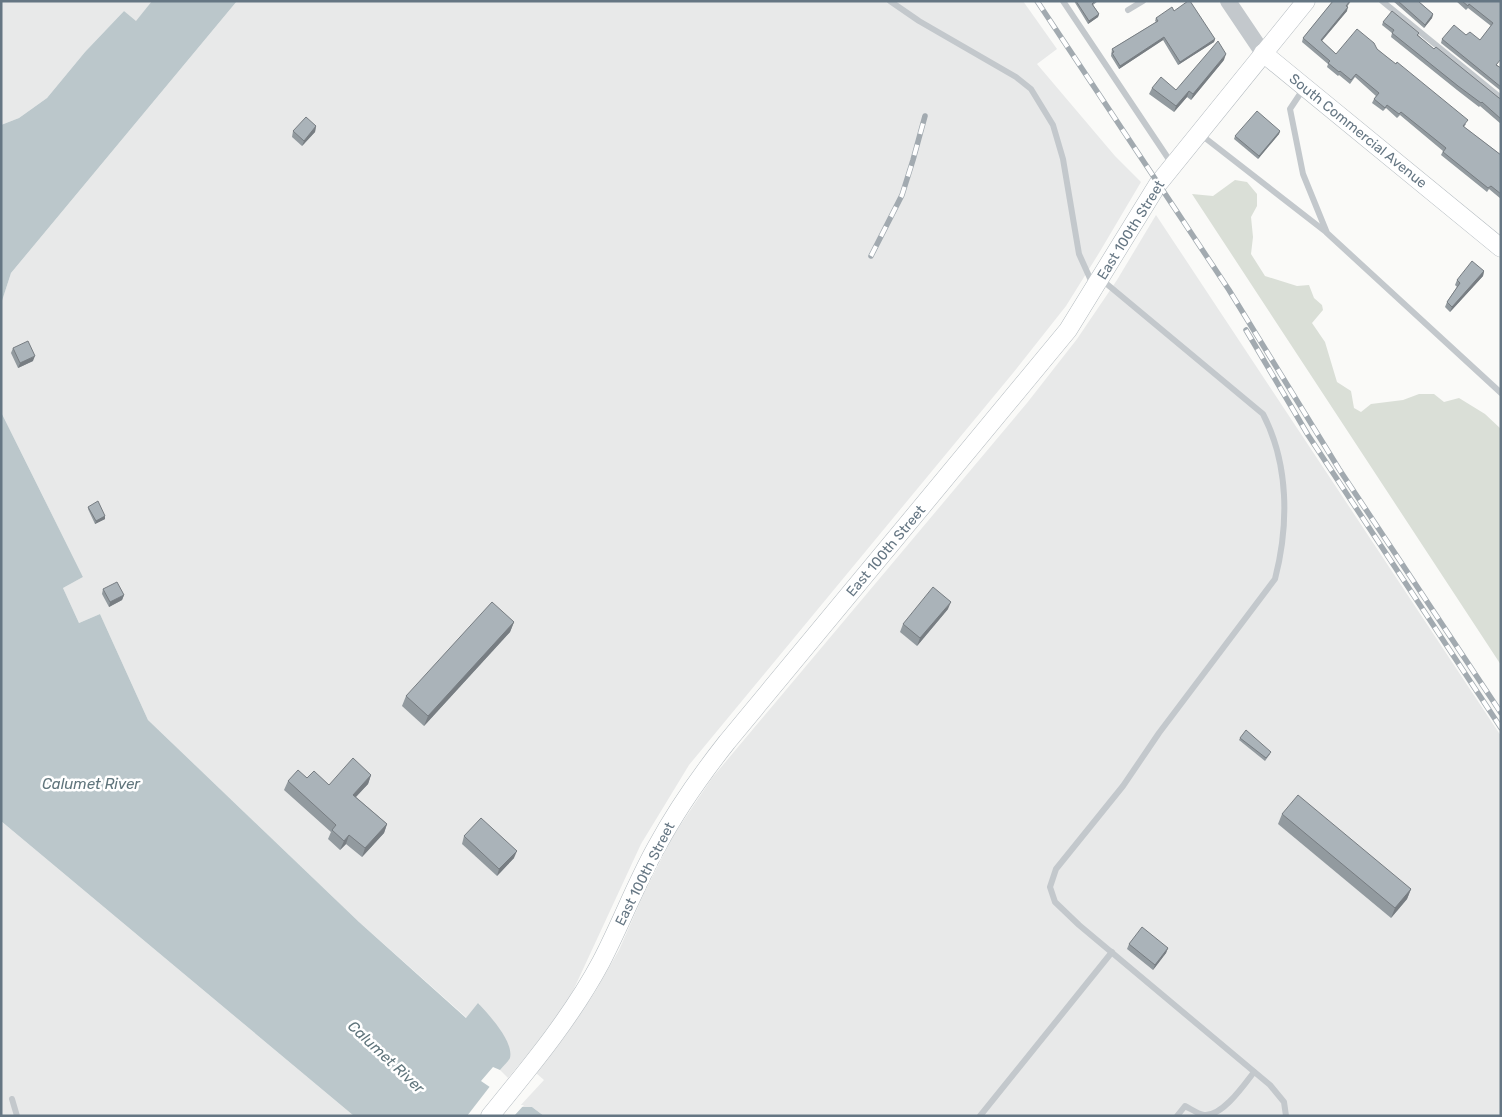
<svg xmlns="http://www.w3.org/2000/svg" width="1502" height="1117" font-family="Rubik,sans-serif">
<rect width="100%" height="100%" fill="#fafaf8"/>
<g fill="#e8e9e9">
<path d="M1 1H152L136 22 124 11 85 52 47 98 19 118 1 125Z"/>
<path d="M237 1H1023L1057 49 1037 64 1115 156 1141 182 1099 253 1066 306 1013 373 689 765 641 844 572 993 552 1025 508 1078 500 1070 479 1003 467 1018 359 922 148 720 100 614 79 623 63 588 83 577 1 412V304L11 273Z"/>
<path d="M1156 215 1501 736V1116H544L532 1107H519L544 1080 536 1073 565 1036 595 992 619 950 645 891 673 836 712 778 1027 403 1077 339 1117 280Z"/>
<path d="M1 821 354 1116H1Z"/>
</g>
<path fill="#dadfd7" d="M1235 180 1247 182 1257 194V206L1251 217 1253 237 1251 254 1265 276 1297 286 1309 285 1314 298 1322 305 1323 310 1312 323 1325 342 1337 382 1351 391 1354 408 1361 412 1371 404 1403 400 1419 394H1434L1444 402 1459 398 1485 414 1501 429V665L1192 194 1213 196Z"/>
<g fill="#bbc7cb">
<path d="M152 1H237L11 273 1 304V125L19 118 47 98 85 52 124 11 136 21Z"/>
<path d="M1 412 83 577 63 588 79 623 100 614 148 720 359 922 466 1018 478 1003C488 1014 514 1041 510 1058 508 1062 503 1066 500 1070L493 1067 481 1081 519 1107H532L544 1116H354L1 821Z"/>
</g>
<path fill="#fafaf8" d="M491 1085 520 1105H524L514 1116H467Z"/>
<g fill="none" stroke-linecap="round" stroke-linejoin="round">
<g stroke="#b3babf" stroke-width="19">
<g id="secondary">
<path d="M1263 53 1501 248"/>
<path d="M490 1116C530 1067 571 1018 601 962 621 924 636 883 657 846 677 809 701 775 727 742L1068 330 1158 184 1306 1"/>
</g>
</g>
<g stroke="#c3c8cc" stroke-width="6">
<path d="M890 1 919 21 1016 77 1031 89 1053 125 1063 159 1079 254 1093 285"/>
<path d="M1063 1 1172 164"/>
<path d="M1382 1 1501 98"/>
<path d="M1128 10 1143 1"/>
<path d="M1304 88 1290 109 1303 174 1327 233 1501 393"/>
<path d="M1200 134 1326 232"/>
<path d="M1102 280 1263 414C1289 464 1289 525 1275 579L1159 733 1123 786 1056 869 1050 887 1055 902 1079 925 1270 1085 1284 1102 1286 1116"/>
<path d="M12 1099 17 1116"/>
<path d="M980 1116 1112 952"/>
<path d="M1177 1116 1185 1106C1191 1109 1198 1114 1204 1115 1222 1117 1244 1085 1254 1072"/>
</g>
<path stroke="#c3c8cc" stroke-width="16" d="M1228 1 1263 53"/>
<use href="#secondary" stroke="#fff" stroke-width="18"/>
<g stroke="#a2aab0" stroke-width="5.5">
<g id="rail">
<path d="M1037 1 1229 290 1339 469 1501 713"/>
<path d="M871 256 902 195 913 160 925 116"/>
<path d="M1246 330 1308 435 1501 728"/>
</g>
</g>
<use href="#rail" stroke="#fff" stroke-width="4" stroke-dasharray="11" stroke-linecap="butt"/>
</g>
<g fill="#929a9f">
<path d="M1074 1H1098L1093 5 1099 14 1098 17 1088 24Z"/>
<path d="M1333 1H1351L1347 7V11L1322 41 1336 54 1377 49 1466 124 1464 127 1501 155V199L1489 189 1487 192 1441 155 1443 151 1400 115 1397 118 1386 108 1383 111 1372 103 1374 99 1376 96 1355 77 1350 84 1339 75 1338 76 1327 67 1328 64 1302 42 1303 38Z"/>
<path d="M1393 1H1418L1433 14 1432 18 1424 28Z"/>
<path d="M1456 1H1501L1497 65 1501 68V91L1441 43 1442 39 1466 35 1480 40 1491 26 1468 8 1466 10Z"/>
<path d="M1174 11 1215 39 1214 42 1178 65 1163 40 1119 69 1111 56 1112 49 1156 22 1155 21 1156 18Z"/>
<path d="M1383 22 1419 33 1418 35 1434 49 1499 98 1501 99V124L1480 106 1479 107 1457 90 1391 37 1392 33 1382 25Z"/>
<path d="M1224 60 1191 100 1187 97 1174 112 1149 94 1152 88 1176 90Z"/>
<path d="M316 126 315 132 302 146 292 137 293 131Z"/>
<path d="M1280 131 1279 134 1258 159 1234 139 1235 136Z"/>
<path d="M1484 271 1483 276 1450 312 1445 307 1447 302 1457 287 1455 285 1457 280Z"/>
<path d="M13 348 33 361 18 368 11 353Z"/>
<path d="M88 507 105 516V519L95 524 88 509Z"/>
<path d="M103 589 124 595 122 600 109 607 102 594Z"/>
<path d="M948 609 917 646 900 632 903 624Z"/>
<path d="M514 622 510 632 424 726 402 706 406 696Z"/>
<path d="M1240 738 1270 754 1265 761 1239 740Z"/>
<path d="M371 775 368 784 356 797 387 824 384 833 362 857 346 844 340 850 328 839 331 832 284 790 288 781 329 785Z"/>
<path d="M1282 814 1411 889 1407 899 1391 918 1278 824Z"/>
<path d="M464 836 514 858 497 876 462 844Z"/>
<path d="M1129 944 1168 948 1166 953 1153 970 1127 949Z"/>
</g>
<g fill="#777d82">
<path d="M1348 7 1347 11 1319 44 1321 40Z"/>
<path d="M1099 14 1098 17 1088 24 1089 21Z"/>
<path d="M1433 14 1432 18 1424 28 1425 25Z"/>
<path d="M1164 37 1163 40 1119 69 1120 66Z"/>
<path d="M1215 39 1214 42 1178 65 1180 62Z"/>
<path d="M1226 54 1224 60 1191 100 1193 94Z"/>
<path d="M1189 91 1187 97 1174 112 1176 106Z"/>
<path d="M316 126 315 132 302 146 304 141Z"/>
<path d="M1280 131 1279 134 1258 159 1259 156Z"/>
<path d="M1484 271 1483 276 1450 312 1452 307Z"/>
<path d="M35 356 33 361 18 368 20 363Z"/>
<path d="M105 516V519L95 524 96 521Z"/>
<path d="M124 595 122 600 109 607 110 602Z"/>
<path d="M951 602 948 609 917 646 920 638Z"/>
<path d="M514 622 510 632 424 726 428 716Z"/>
<path d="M371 775 368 784 350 803 353 795Z"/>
<path d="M387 824 384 833 362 857 365 848Z"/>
<path d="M349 835 346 844 340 850 344 841Z"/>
<path d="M517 851 514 858 497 876 499 869Z"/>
<path d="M1411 889 1407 899 1391 918 1395 908Z"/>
<path d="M1168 948 1166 953 1153 970 1155 965Z"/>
</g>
<g fill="#aab3b9" stroke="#777d82">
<path d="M1076 1H1095L1092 4 1099 14 1089 21Z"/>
<path d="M1188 1H1190L1215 39 1180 62 1164 37 1120 66 1112 53 1114 52 1112 49 1158 21 1156 18 1172 7 1174 11Z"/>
<path d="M1333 1H1350L1346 6 1348 7 1321 40 1336 54 1357 29 1374 43 1377 49 1387 57 1396 64 1397 62 1468 120 1463 126 1501 155V194L1491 186 1488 188 1443 152 1446 148 1401 112 1399 114 1387 105 1385 108 1374 99 1379 93 1356 74 1351 80 1340 71 1339 72 1328 63 1330 61 1303 38Z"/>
<path d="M1398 1H1418L1433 14 1425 25Z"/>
<path d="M1462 1H1501V59L1496 65 1501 68V87L1442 39 1454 25 1466 35 1470 32 1480 40 1493 23 1469 4 1468 6Z"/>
<path d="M1392 11 1419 33 1417 35 1434 49 1436 47 1499 98 1501 99V119L1482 102 1481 103 1458 86 1392 33 1394 30 1383 22Z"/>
<path d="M1218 41 1226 54 1193 94 1189 91 1176 106 1152 88 1161 77 1176 90Z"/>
<path d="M1257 111 1280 131 1259 156 1235 136Z"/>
<path d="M306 117 316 126 304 141 293 131Z"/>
<path d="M1472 261 1484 271 1452 307 1447 302 1460 283 1457 280Z"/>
<path d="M28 341 35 356 20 363 13 348Z"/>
<path d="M98 501 105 516 96 521 88 507Z"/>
<path d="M117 582 124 595 110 602 103 589Z"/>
<path d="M933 587 951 602 920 638 903 624Z"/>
<path d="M492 602 514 622 428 716 406 696Z"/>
<path d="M1246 730 1271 752 1266 758 1240 738Z"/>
<path d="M353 758 371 775 353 795 387 824 365 848 349 835 344 841 332 830 336 825 288 781 298 770 307 778 314 771 329 785Z"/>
<path d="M1298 795 1411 889 1395 908 1282 814Z"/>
<path d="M481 818 517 851 499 869 464 836Z"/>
<path d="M1142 927 1168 948 1155 965 1129 944Z"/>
</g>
<g text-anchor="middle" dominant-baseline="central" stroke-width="5" stroke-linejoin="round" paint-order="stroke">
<g font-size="14" fill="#657683" stroke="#fff">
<text transform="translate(1358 131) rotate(39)">South Commercial Avenue</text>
<text transform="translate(1131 230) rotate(-58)">East 100th Street</text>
<text transform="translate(886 551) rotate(-50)">East 100th Street</text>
<text transform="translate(645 874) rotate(-63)">East 100th Street</text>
</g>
<g font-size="15" font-style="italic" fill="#60757c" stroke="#fff">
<text x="91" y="784">Calumet River</text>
<text transform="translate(386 1057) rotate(43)">Calumet River</text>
</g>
</g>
<rect width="1502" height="1117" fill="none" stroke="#657683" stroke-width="5"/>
</svg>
